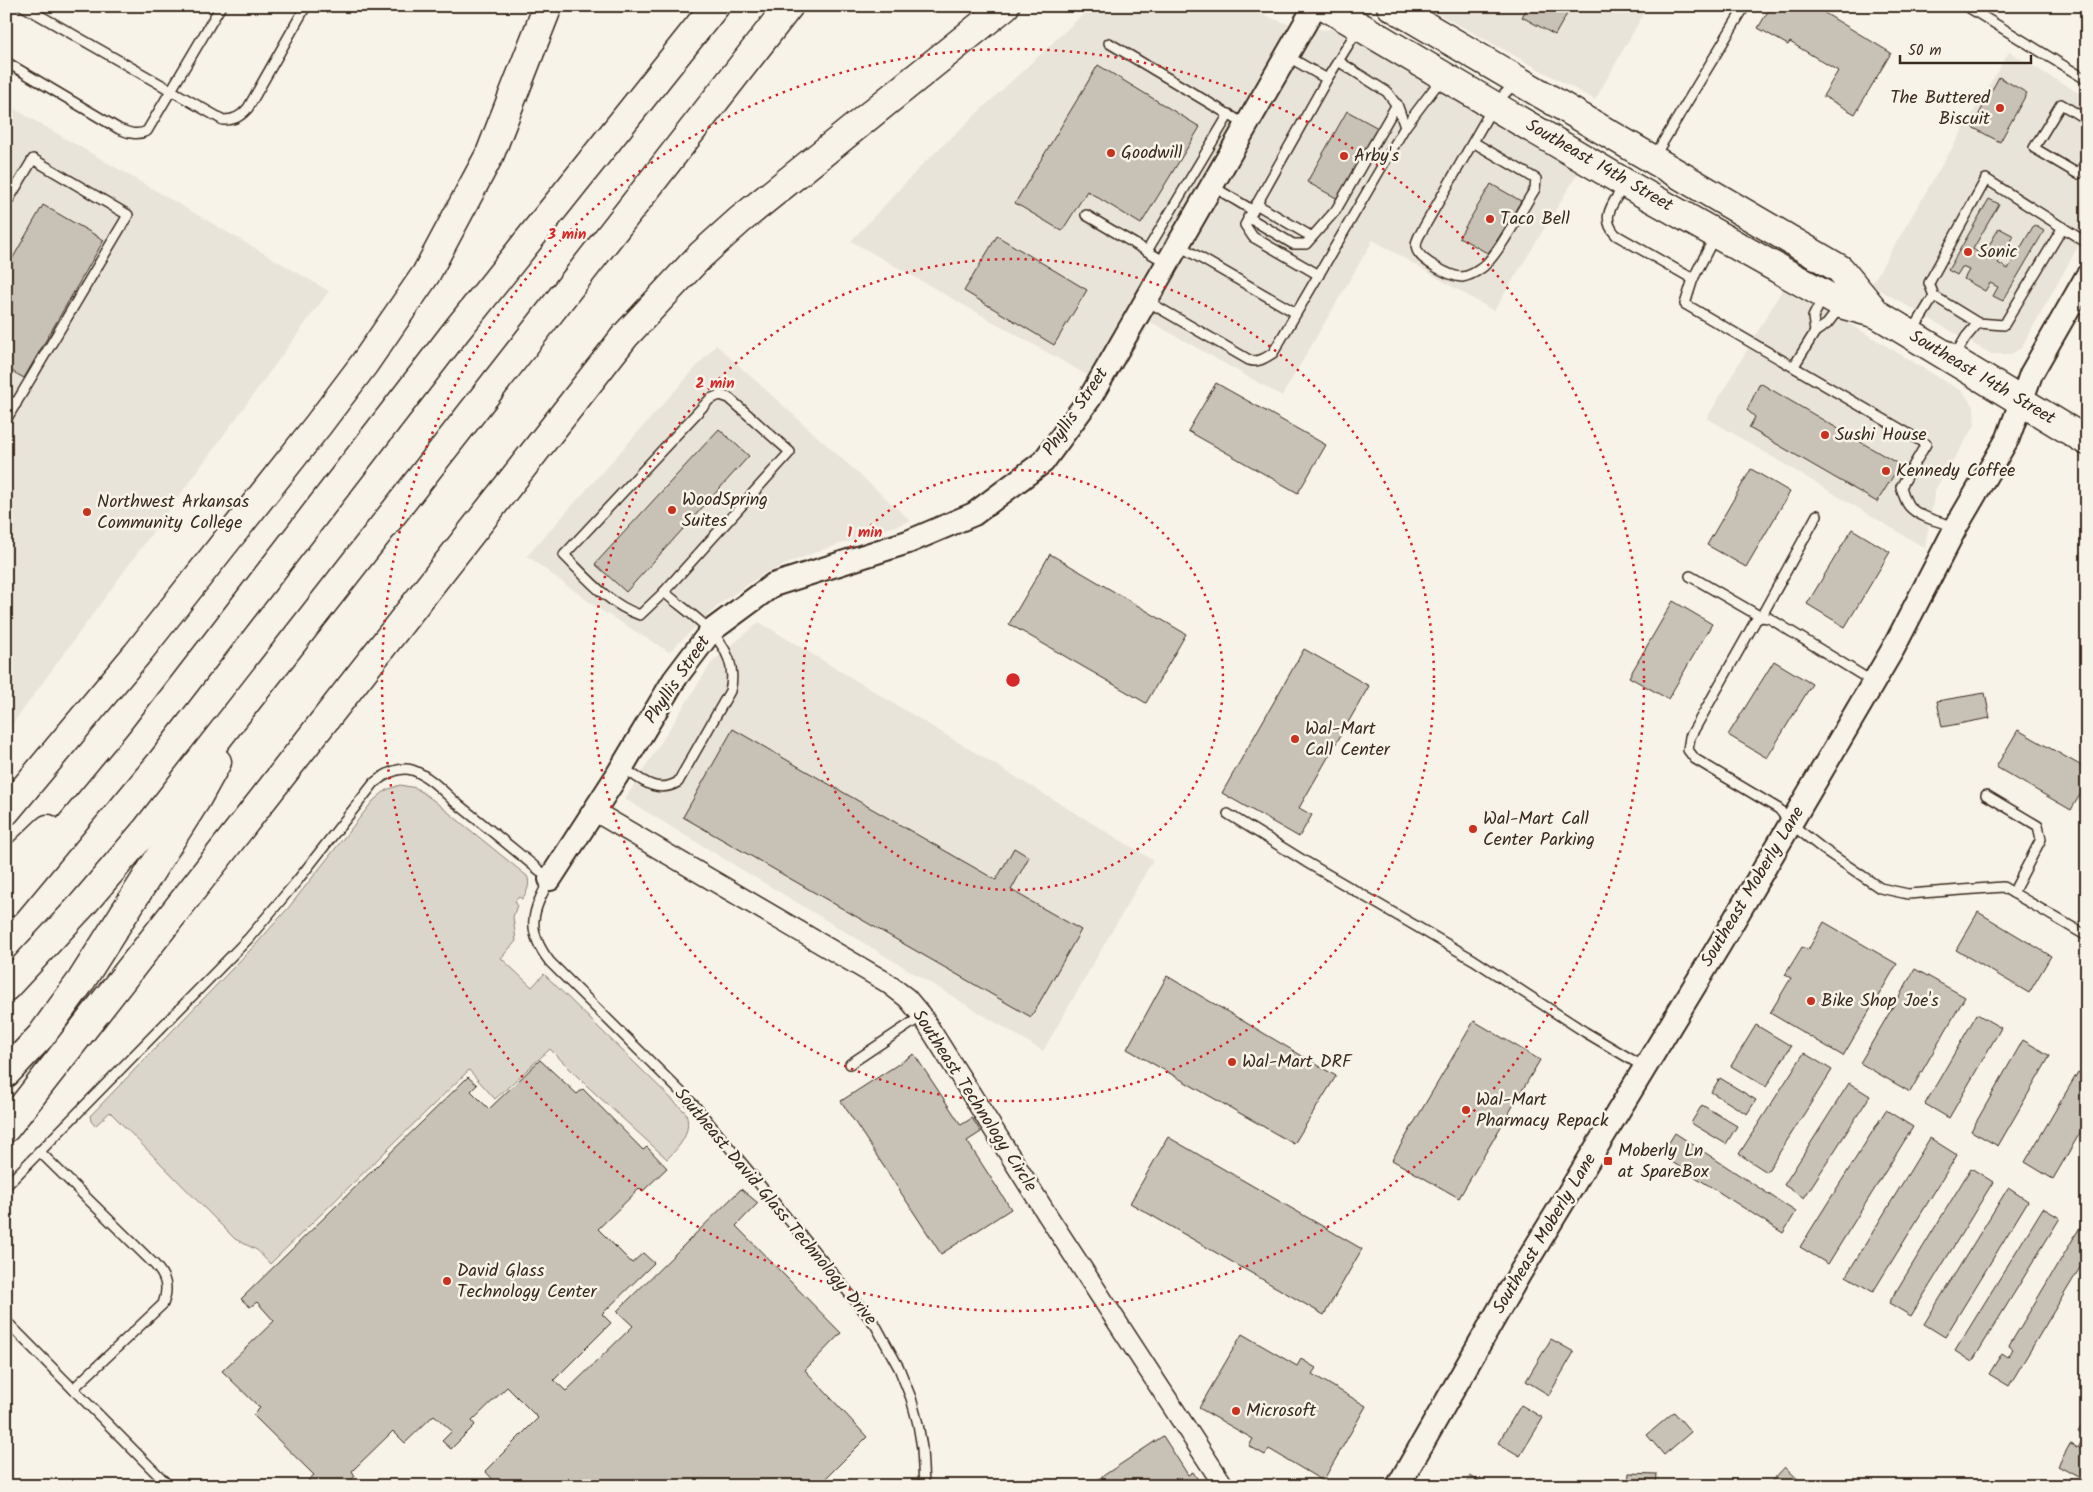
<svg xmlns="http://www.w3.org/2000/svg" width="2093" height="1492" font-family="Kalam,sans-serif">
<rect width="100%" height="100%" fill="#f7f3e8"/>
<filter id="ink" filterUnits="userSpaceOnUse"><feTurbulence type="fractalNoise" baseFrequency=".02" numOctaves="2"/><feDisplacementMap in="SourceGraphic" scale="10" xChannelSelector="R" yChannelSelector="G"/><feConvolveMatrix kernelMatrix="1 2 1 2 8 2 1 2 1" color-interpolation-filters="sRGB"/></filter>
<g filter="url(#ink)">
<g fill="#e9e4d9">
<path d="M1092 6H1241L1285 23 1326 30 1342 25 1583 165 1494 311 1373 240 1282 396 1151 322 1110 388 851 241 924 163Z"/>
<path d="M1424 6H1648L1595 100Z"/>
<path d="M2009 52 2087 98V231L2021 348 2011 354H1991L1871 285Z"/>
<path d="M6 104 329 291 6 733Z"/>
<path d="M1785 285 1963 392 1974 407 1975 425 1935 490 1925 548 1707 418Z"/>
<path d="M716 345 911 521 816 552 763 574 721 603 669 652 596 607 527 556Z"/>
<path d="M759 622 1153 860 1043 1051 625 799 712 662Z"/>
</g>
<path fill="#dbd6cb" stroke="#8b8074" d="M400 785 416 788 433 800 527 876C531 884 527 892 522 899L519 897 515 901 517 905 513 917 516 941 501 958 532 987 544 974 686 1113C692 1133 680 1146 667 1159L586 1085 550 1049 495 1099 469 1070 270 1264 257 1250 235 1239 110 1112 95 1126 91 1121 90 1116 259 941 289 907 373 801 386 790Z"/>
<g fill="#c8c1b6" stroke="#3b2a1e">
<path d="M1528 6H1557L1568 12 1555 35 1522 17Z"/>
<path d="M1771 6H1813L1891 53 1855 114 1823 96 1838 71 1790 42 1788 45 1758 28Z"/>
<path d="M1098 65 1200 127 1141 224 1087 191 1062 231 1015 203Z"/>
<path d="M1999 77 2027 93 2000 142 1972 127Z"/>
<path d="M1347 111 1380 129 1340 200 1307 182Z"/>
<path d="M1491 184 1521 201 1489 254 1459 237Z"/>
<path d="M1989 199 1999 204 1973 249 1983 256 1999 228 2014 236 1998 263 2008 269 2034 225 2044 231 2003 301 1993 296 1998 287 1990 283 1985 291 1964 279 1969 270 1962 267 1957 275 1948 270Z"/>
<path d="M43 205 104 240 24 378 6 368V270Z"/>
<path d="M997 236 1087 290 1054 345 964 291Z"/>
<path d="M1216 383 1326 445 1298 493 1188 431Z"/>
<path d="M1760 383 1900 465 1877 502 1749 428 1755 417 1747 410Z"/>
<path d="M719 429 749 456 626 592 595 564Z"/>
<path d="M1751 469 1790 492 1746 567 1707 545Z"/>
<path d="M1852 529 1890 552 1845 627 1807 604Z"/>
<path d="M1050 554 1186 634 1146 703 1009 624Z"/>
<path d="M1673 601 1712 624 1668 699 1629 677Z"/>
<path d="M1304 649 1369 686 1299 808 1312 815 1299 837 1222 793Z"/>
<path d="M1774 661 1812 684 1767 758 1728 735Z"/>
<path d="M1985 693 1990 718 1942 727 1937 701Z"/>
<path d="M733 729 996 880 1014 848 1029 857 1011 890 1081 930 1031 1017 683 817Z"/>
<path d="M2018 730 2087 769V783L2071 810 1996 767Z"/>
<path d="M1978 912 2051 956 2029 993 1956 950Z"/>
<path d="M1824 922 1897 964 1843 1056 1770 1013 1791 978 1785 975 1802 947 1808 950Z"/>
<path d="M1915 969 1965 997 1910 1092 1860 1063Z"/>
<path d="M1167 976 1336 1076 1294 1144 1127 1049Z"/>
<path d="M1977 1014 2001 1028 1949 1118 1925 1104Z"/>
<path d="M1474 1021 1540 1060 1459 1198 1392 1160Z"/>
<path d="M1756 1025 1791 1046 1766 1087 1731 1066Z"/>
<path d="M2023 1040 2050 1056 1998 1146 1971 1131Z"/>
<path d="M1804 1053 1832 1070 1767 1172 1739 1154Z"/>
<path d="M914 1054 961 1125 972 1118 981 1132 967 1141 1011 1209 941 1254 841 1101Z"/>
<path d="M540 1060 577 1094 583 1089 643 1150 647 1147 667 1168 643 1191 640 1188 598 1229 632 1263 643 1253 654 1263 602 1314 611 1323 554 1380 566 1391 633 1326 617 1311 741 1189 758 1203 736 1226 841 1333 805 1370 867 1437 818 1486H499L485 1471 538 1418 507 1387 472 1421 475 1425 451 1449 442 1441 452 1431 434 1415 405 1443 393 1431 352 1471 355 1476 345 1486H315L308 1480 314 1475 253 1415 260 1408 222 1371 274 1321 257 1302 250 1307 241 1299 468 1077 477 1085 471 1091 489 1109Z"/>
<path d="M2078 1072 2087 1078V1121L2053 1179 2025 1162Z"/>
<path d="M1720 1078 1756 1100 1747 1114 1711 1092Z"/>
<path d="M1849 1083 1870 1096 1804 1198 1784 1185Z"/>
<path d="M1702 1105 1737 1126 1726 1144 1691 1123Z"/>
<path d="M1886 1110 1913 1127 1828 1264 1800 1247Z"/>
<path d="M1675 1133 1796 1212 1783 1233 1661 1155Z"/>
<path d="M1168 1137 1362 1249 1324 1315 1130 1203Z"/>
<path d="M1930 1138 1957 1155 1873 1292 1846 1276Z"/>
<path d="M1971 1168 1993 1182 1911 1316 1889 1303Z"/>
<path d="M2008 1188 2028 1201 1945 1337 1924 1324Z"/>
<path d="M2043 1208 2060 1218 1972 1362 1955 1351Z"/>
<path d="M2082 1224 2087 1227V1256L2009 1386 1989 1374 2002 1353 2008 1357 2013 1349 2009 1346Z"/>
<path d="M1242 1334 1297 1366 1301 1359 1316 1368 1312 1374 1366 1406 1323 1481 1269 1449 1265 1455 1249 1446 1253 1439 1199 1408Z"/>
<path d="M1551 1339 1574 1352 1549 1395 1526 1381Z"/>
<path d="M1521 1405 1543 1418 1520 1456 1498 1443Z"/>
<path d="M1674 1412 1691 1432 1664 1455 1647 1435Z"/>
<path d="M2087 1416V1482L2058 1466 2070 1444 2077 1448 2084 1435 2078 1432Z"/>
<path d="M1163 1436 1188 1475 1193 1472 1202 1486H1088Z"/>
<path d="M1785 1467 1805 1486H1767Z"/>
<path d="M1629 1473 1657 1474 1656 1486H1628Z"/>
<path d="M1470 1476 1488 1486H1465Z"/>
</g>
<g fill="none" stroke-linecap="round" stroke-linejoin="round">
<g stroke="#3b2a1e" stroke-width="12">
<g id="service">
<path d="M23 6 223 120C234 120 240 117 248 108L306 6"/>
<path d="M1966 6 2087 80"/>
<path d="M1109 43 1246 125"/>
<path d="M1287 56 1327 79"/>
<path d="M1338 61 1387 92 1398 107 1405 127"/>
<path d="M6 62 119 129C129 133 137 136 147 131L221 6"/>
<path d="M2087 120 2061 104 2034 148 2078 174 2087 161"/>
<path d="M1473 142 1536 179 1535 189C1524 206 1495 261 1480 269 1476 272 1468 276 1462 277 1451 277 1421 261 1417 250 1415 245 1417 240 1419 236L1494 105 1516 82"/>
<path d="M1654 157 1745 6"/>
<path d="M1624 185C1614 203 1599 217 1616 235L1693 279 1715 236"/>
<path d="M1212 186 1252 210"/>
<path d="M6 204 33 159 128 215 6 420"/>
<path d="M1256 204 1312 237"/>
<path d="M1086 215 1167 263"/>
<path d="M1248 217 1293 244H1306L1336 210 1397 104"/>
<path d="M2063 227 2004 325 1978 323 1934 296 1929 283 1986 179 2087 243"/>
<path d="M1178 245 1296 313"/>
<path d="M1147 251 1229 114"/>
<path d="M1319 275 1253 237 1245 225 1327 79 1358 29"/>
<path d="M1693 279 1685 304 1926 444 1901 487C1903 493 1905 501 1909 506 1919 518 1942 522 1956 527"/>
<path d="M1147 301 1249 360C1258 363 1265 358 1273 353L1405 127 1442 78"/>
<path d="M1815 332 1813 317 1823 297"/>
<path d="M1912 332 1934 296"/>
<path d="M1954 357 1966 337 1978 323"/>
<path d="M1794 366 1815 332 1827 324 1840 307"/>
<path d="M720 395 729 398 790 452 662 594 640 615C608 604 587 578 564 555L710 399Z"/>
<path d="M6 399 16 404"/>
<path d="M1690 576 1761 617 1817 515"/>
<path d="M1873 682 1769 618 1761 617 1756 620 1690 737 1688 750 1695 759 1779 809 1791 824 1823 849 1880 888 1908 894 2003 887 2087 936"/>
<path d="M622 767C640 779 656 795 678 782L730 691C742 644 694 618 664 592"/>
<path d="M1986 795 2038 826 2041 839 2013 893"/>
<path d="M1228 814 1306 862 1474 960 1585 1032 1644 1067"/>
<path d="M850 1064 922 1016"/>
<path d="M39 1151 155 1265C166 1277 169 1288 163 1304L73 1389"/>
<path d="M6 1186 248 939 297 881 374 783C384 775 398 766 412 770 428 775 443 791 455 802 487 827 518 853 550 879 532 912 525 930 550 962L696 1107 876 1326 899 1368 911 1398 918 1424 922 1448 924 1486"/>
<path d="M6 1321 169 1486"/>
</g>
</g>
<g stroke="#3b2a1e" stroke-width="22">
<path id="minor" d="M594 811 886 982 907 998 922 1016 1048 1216 1224 1486"/>
</g>
<g stroke="#3b2a1e" stroke-width="26">
<g id="tertiary">
<path d="M550 879 616 777 674 680 711 631 773 585 908 542 974 514 1043 462 1090 398 1315 6"/>
<path d="M1398 1486 1520 1273 1720 944 1893 649 1956 527 2008 438 2031 374 2087 276"/>
</g>
</g>
<g stroke="#3b2a1e" stroke-width="31">
<g id="primary">
<path d="M1325 6 1625 183 1841 304 1877 314 2087 441"/>
<path d="M1391 6 1840 269 1877 314"/>
</g>
</g>
<g stroke="#3b2a1e" stroke-width="31">
<g id="motorway">
<path d="M6 811 137 654 318 425 364 364 426 274 490 154 548 6"/>
<path d="M6 869 48 829"/>
<path d="M6 903 138 744 457 330 715 6"/>
<path d="M6 987 83 904 147 829 789 6"/>
<path d="M6 1073 41 1036 81 981 196 800 217 762"/>
<path d="M6 1128 625 336 701 255 740 220 1005 6"/>
</g>
</g>
<use href="#service" stroke="#f7f3e8" stroke-width="9"/>
<use href="#minor" stroke="#f7f3e8" stroke-width="19"/>
<use href="#tertiary" stroke="#f7f3e8" stroke-width="22"/>
<use href="#primary" stroke="#f7f3e8" stroke-width="28"/>
<use href="#motorway" stroke="#f7f3e8" stroke-width="28"/>
</g>
</g>
<g fill="none" stroke="#d62828" stroke-width="2.5" stroke-dasharray="2.5 5">
<circle cx="1013" cy="680" r="210"/>
<circle cx="1013" cy="680" r="421"/>
<circle cx="1013" cy="680" r="631"/>
</g>
<g fill="#c8321e" stroke="#f7f3e8" stroke-width="2">
<circle cx="2000" cy="108" r="5"/>
<circle cx="1111" cy="153" r="5"/>
<circle cx="1344" cy="156" r="5"/>
<circle cx="1490" cy="219" r="5"/>
<circle cx="1968" cy="252" r="5"/>
<circle cx="1825" cy="435" r="5"/>
<circle cx="1886" cy="471" r="5"/>
<circle cx="672" cy="510" r="5"/>
<circle cx="87" cy="512" r="5"/>
<circle cx="1295" cy="739" r="5"/>
<circle cx="1473" cy="829" r="5"/>
<circle cx="1811" cy="1001" r="5"/>
<circle cx="1232" cy="1062" r="5"/>
<circle cx="1466" cy="1110" r="5"/>
<rect x="1603" y="1156" width="10" height="10" rx="2.5"/>
<circle cx="447" cy="1281" r="5"/>
<circle cx="1236" cy="1411" r="5"/>
</g>
<g text-anchor="middle" dominant-baseline="central" stroke-width="5" stroke-linejoin="round" paint-order="stroke">
<g font-size="18" fill="#3b2a1e" stroke="#f7f3e8" text-anchor="start">
<text x="1990" y="98" text-anchor="end">The Buttered<tspan x="1990" dy="21">Biscuit</tspan></text>
<text x="1121" y="153">Goodwill</text>
<text x="1354" y="156">Arby's</text>
<text x="1500" y="219">Taco Bell</text>
<text x="1978" y="252">Sonic</text>
<text x="1835" y="435">Sushi House</text>
<text x="1896" y="471">Kennedy Coffee</text>
<text x="682" y="500">WoodSpring<tspan x="682" dy="21">Suites</tspan></text>
<text x="97" y="502">Northwest Arkansas<tspan x="97" dy="21">Community College</tspan></text>
<text x="1305" y="729">Wal-Mart<tspan x="1305" dy="21">Call Center</tspan></text>
<text x="1483" y="819">Wal-Mart Call<tspan x="1483" dy="21">Center Parking</tspan></text>
<text x="1821" y="1001">Bike Shop Joe's</text>
<text x="1242" y="1062">Wal-Mart DRF</text>
<text x="1476" y="1100">Wal-Mart<tspan x="1476" dy="21">Pharmacy Repack</tspan></text>
<text x="1618" y="1151">Moberly Ln<tspan x="1618" dy="21">at SpareBox</tspan></text>
<text x="457" y="1271">David Glass<tspan x="457" dy="21">Technology Center</tspan></text>
<text x="1246" y="1411">Microsoft</text>
</g>
<g font-size="18" fill="#3b2a1e" stroke="#f7f3e8">
<text transform="translate(1599 166) rotate(30)">Southeast 14th Street</text>
<text transform="translate(1982 378) rotate(31)">Southeast 14th Street</text>
<text transform="translate(1076 412) rotate(-56)">Phyllis Street</text>
<text transform="translate(678 680) rotate(-56)">Phyllis Street</text>
<text transform="translate(1753 887) rotate(-59)">Southeast Moberly Lane</text>
<text transform="translate(974 1101) rotate(57)">Southeast Technology Circle</text>
<text transform="translate(775 1207) rotate(50)">Southeast David Glass Technology Drive</text>
<text transform="translate(1545 1234) rotate(-59)">Southeast Moberly Lane</text>
</g>
</g>
<circle cx="1013" cy="680" r="8" fill="#d62828" stroke="#f7f3e8" stroke-width="2.5"/>
<g font-size="15" text-anchor="middle" font-weight="bold" fill="#d62828" stroke="#f7f3e8" stroke-width="5" stroke-linejoin="round" paint-order="stroke">
<text x="567" y="239">3 min</text>
<text x="715" y="388">2 min</text>
<text x="865" y="537">1 min</text>
</g>
<rect width="2093" height="1492" fill="none" stroke="#f7f3e8" stroke-width="25"/>
<rect x="12" y="12" width="2068" height="1467" fill="none" stroke="#3b2a1e" stroke-width="2" filter="url(#ink)"/>
<path d="M1900 55v8h131v-8" fill="none" stroke="#3b2a1e" stroke-width="2.5"/>
<text x="1908" y="55" font-size="15" fill="#3b2a1e" stroke="#f7f3e8" stroke-width="4" paint-order="stroke">50 m</text>
</svg>
